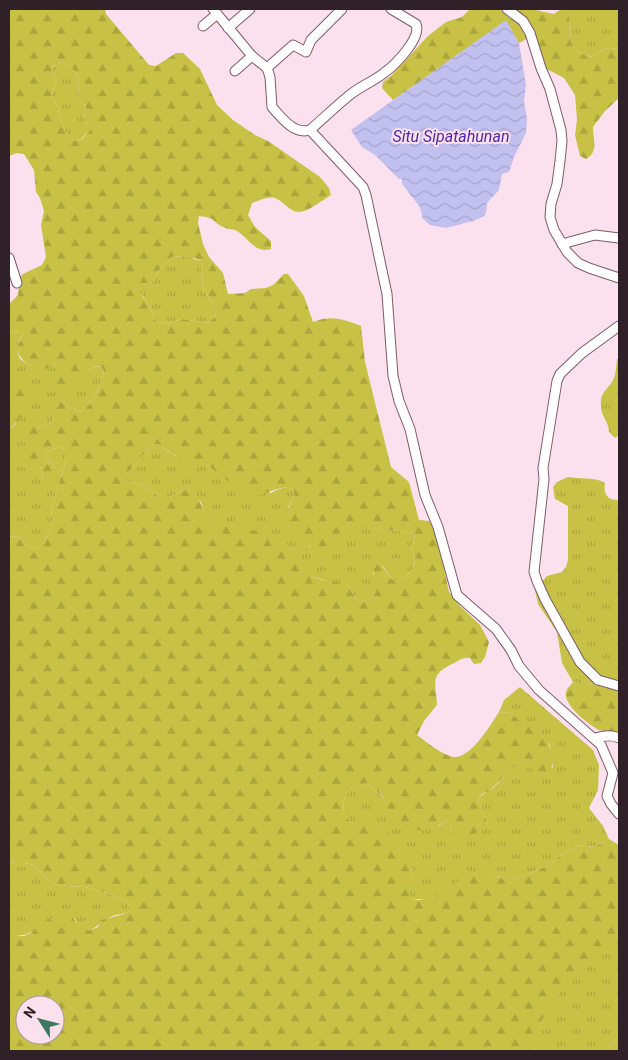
<svg xmlns="http://www.w3.org/2000/svg" width="628" height="1060" font-family="Roboto,sans-serif">
<defs>
<pattern id="grass-tufts" width="24" height="20" patternUnits="userSpaceOnUse" patternTransform="scale(1.25)"><rect width="24" height="20" fill="#c7c245"/><path d="M3 7l-1-3M5 7V3M7 7l1-3M15 17l-1-3M17 17v-4M19 17l1-3" fill="none" stroke="#aba63c"/></pattern>
<pattern id="forest-firs" width="22" height="20" patternUnits="userSpaceOnUse" patternTransform="scale(1.25)"><rect width="22" height="20" fill="#c7c245"/><path d="M5 1l3.5 6h-7zM16 11l3.5 6h-7z" fill="#aba63c"/></pattern>
<pattern id="water-waves" width="16" height="10" patternUnits="userSpaceOnUse" patternTransform="scale(1.25)"><rect width="16" height="10" fill="#c2c0ef"/><path d="M0 5q4-4 8 0t8 0" fill="none" stroke="#a7a5cd"/></pattern>
</defs>
<rect width="100%" height="100%" fill="#fbe0ed"/>
<g fill="url(#grass-tufts)">
<path d="M567 9H619V50C606 45 603 50 592 57 560 50 576 30 567 9Z"/>
<path d="M63 62C81 73 80 80 78 99L86 106 84 117 90 130 81 139 74 141C57 128 63 109 51 96L57 79 52 69 53 66Z"/>
<path d="M185 256 201 261 203 287 212 303 216 316 208 323 182 319 164 324 161 323 155 320 149 305 136 287 142 283H150L153 281 158 271 171 257Z"/>
<path d="M21 331 23 334 19 341 18 353 20 359 32 367 55 365 56 368 77 382C84 374 89 367 101 366L104 372C99 388 95 402 81 412L62 402 50 425 25 431V445L36 464 40 466 43 479 56 468 45 457 47 451 60 447 66 450C67 464 61 475 57 488 55 495 54 501 52 507 50 512 53 517 52 523 51 529 46 534 46 541 32 553 29 548 18 536L9 537V429L16 424 12 381 9 382V334L11 332Z"/>
<path d="M619 358V435L615 438 609 432C609 422 601 416 601 407 600 393 605 392 612 382 616 376 616 367 617 359Z"/>
<path d="M154 444H158L175 456 207 465 219 473 271 493C280 488 292 483 295 497L288 507 309 547C340 548 326 536 344 528 357 522 374 530 387 530 397 531 405 531 414 533L415 540 411 546C418 566 416 569 399 581L391 579 384 567 379 562 373 573C378 587 380 597 362 602L356 599 349 587 313 577 227 526 209 521 205 516 201 502 184 490 170 497H159L143 485 128 482 126 479V475L149 448Z"/>
<path d="M568 477C579 479 596 477 605 483 603 494 608 501 619 500V679L601 686 573 682 562 663 557 632 538 604 535 590 547 576 562 572 566 567 568 560V506L555 499 553 487 557 482Z"/>
<path d="M520 687 593 750 599 765 598 790 589 808 603 826 609 839 594 847 579 845 561 855 550 865 513 880H506L492 874 427 899H412L405 890C409 885 412 881 412 876 414 859 392 831 377 825 371 822 361 824 353 824L344 815 343 801 350 789 367 783 385 799 390 812 439 826 444 821 450 824 452 831 488 825 478 799C483 793 488 792 494 787 503 779 510 769 520 761L533 768 536 774 553 767 550 745 510 713 499 712 504 700Z"/>
<path d="M9 861C16 865 24 861 32 865 41 869 45 882 56 884 65 887 75 886 84 887 99 890 115 895 129 902L130 911C123 915 117 914 110 917 98 922 85 944 75 919L42 922C32 935 24 936 9 936Z"/>
<path d="M619 929V1037L603 1051H535C538 1041 538 1030 541 1021 546 1009 565 982 575 972 590 957 608 949 619 929Z"/>
</g>
<g fill="url(#forest-firs)" fill-rule="evenodd">
<path d="M9 9H105L106 14 149 65 156 66 176 53H183L200 69 217 105 233 120 255 135 268 141 320 177 329 188 331 195C322 200 310 211 299 212 289 212 284 201 275 198 268 196 258 201 252 203L248 215 255 227 271 241V249C254 254 249 237 235 230 231 229 227 229 223 227 211 221 217 218 199 216L198 223 203 244 209 257 223 273 228 294 245 293 251 289 266 288 273 285 284 274H288L304 296 313 322C332 315 342 319 361 326L365 362 391 467 409 482 419 520 430 521 437 535 449 592 460 606 480 625 489 642 485 657 481 663 474 664 470 658C462 657 459 661 452 664 429 675 436 683 437 705L424 721 417 735C427 742 438 752 450 756 468 764 491 724 499 712L510 713 545 739C555 752 557 768 543 777L536 774 532 768 520 761 489 791 482 794 478 799 488 825 463 842 452 831 450 824 444 821C427 837 404 831 390 813 387 809 387 803 384 798 380 793 372 788 367 783L350 789 343 801 344 815 353 824C358 823 364 821 369 822 387 824 415 857 412 876 412 881 409 886 406 890L412 899 419 900 433 897 471 874H492L506 880H513L550 865 561 855 579 845 594 847 609 839 619 845V929L612 941 594 960 576 971 546 1012 540 1024 539 1039 535 1051H9V936H24L31 933 42 922 62 915H70C81 925 79 936 98 927L101 920 124 914 130 911 129 902C115 895 99 890 84 887 75 886 65 887 56 884 45 882 41 869 32 865 24 861 16 865 9 861V537L18 536C29 548 32 553 46 541 46 534 51 529 52 523 53 517 50 512 52 507 54 501 55 495 57 488 61 475 67 464 66 450L60 447 47 451 45 457 56 468V475L51 484C42 483 42 473 40 466L36 464 31 469 24 468 19 458 25 445 24 431 30 426 37 428 50 425 53 419 52 407 62 402 81 412C95 402 99 388 104 372L101 366C85 367 87 377 77 382 71 385 62 384 56 385L50 378 56 368 55 365 42 370 36 367H32C17 357 14 351 23 334L21 331 11 332 9 334V304L18 295 20 277 23 274 42 265 46 257 41 225 44 211 40 198 36 192 34 170 24 154 17 153 9 156ZM63 62C81 73 80 80 78 99L86 106 84 117 90 130 82 139 74 141C57 128 63 109 51 96L57 79 52 69 53 66ZM185 256 191 259 195 258 201 261 203 287 212 303 216 316 208 323 182 319 164 324 161 323 155 320 149 305 142 296 137 287 142 283H150L153 281 158 271 171 257ZM154 444H158L192 467 207 465C217 472 244 495 254 496 267 496 291 477 295 497 288 507 280 521 289 533 292 536 298 539 301 542 308 546 314 549 323 548 336 545 335 528 353 527 363 526 373 529 384 530 394 531 404 531 414 533L415 540 411 546C418 566 416 569 399 581L391 579 380 562 374 566C371 582 386 595 362 602L356 599 349 587 343 583 322 580 313 577 283 547 257 531 209 521C199 508 204 495 184 490L170 497H159L143 485 128 482 126 479V475L149 448ZM25 1005H55V1035H25Z"/>
<path d="M470 9H531L554 14 561 9H567C576 30 560 50 592 57 603 50 606 45 619 50V98L605 111 593 127C593 139 599 152 586 159L580 156 575 135 577 120 575 95 564 78 543 67 540 50 534 35 519 43 506 21 393 100 382 88 383 82 391 76 428 36 446 22 462 17Z"/>
<path d="M12 381H27C33 398 23 419 9 429V382Z"/>
<path d="M619 679V731C613 731 605 732 599 730 589 725 563 705 566 692 567 688 571 685 573 682L601 686Z"/>
<path d="M619 1037V1051H603Z"/>
</g>
<path fill="url(#water-waves)" d="M506 20 519 43 526 85 524 101 527 119 526 133 514 157 509 172 502 174 499 190 487 203 486 213 484 216 473 221 446 228 430 225 423 219 420 207 402 184V179H399L375 155 362 147 351 130Z"/>
<g fill="none" stroke-linecap="round" stroke-linejoin="round">
<g stroke="#805a6d" stroke-width="11">
<g id="minor">
<path d="M213 9 252 56 267 68 270 77 272 107C282 118 294 135 310 130 324 118 337 105 351 94 361 86 374 81 384 73 395 65 422 38 416 24L391 9"/>
<path d="M507 9 523 21 530 33 541 68 550 89 561 130 562 141 560 161 557 184 551 204 550 217 554 230 567 252 578 263 589 268 619 278"/>
<path d="M203 26 216 15"/>
<path d="M228 28 250 9"/>
<path d="M267 68 293 45 306 52 311 40 342 9"/>
<path d="M235 71 252 56"/>
<path d="M310 130 363 187 366 195 387 294 393 376 399 401 410 429 425 495 438 527 457 595 496 629 511 650 519 666 539 690 601 745 613 773 607 796 611 804 619 814"/>
<path d="M562 244 595 235 619 238"/>
<path d="M9 258 17 283"/>
<path d="M619 326 582 353 560 374 557 381 543 468 544 479 534 572 537 581 545 599 580 662 598 680 619 686"/>
<path d="M595 738C603 736 612 734 619 738"/>
</g>
</g>
<use href="#minor" stroke="#fff" stroke-width="9"/>
</g>
<g text-anchor="middle" dominant-baseline="central" stroke-width="4" stroke-linejoin="round" paint-order="stroke">
<g font-size="16" font-style="italic" fill="#4c29ac" stroke="#fbe0ed">
<text x="451" y="136">Situ Sipatahunan</text>
</g>
</g>
<rect width="628" height="1060" fill="none" stroke="#302129" stroke-width="20"/>
<g transform="translate(40 1020) rotate(306)"><circle r="24" fill="#fbe0ed" stroke="#aa949f"/>
<path d="M0-4L9 19L0 12L-9 19Z" fill="#3c7761"/>
<text y="-8" font-size="14" font-weight="bold" text-anchor="middle" fill="#302129">N</text>
</g>
</svg>
